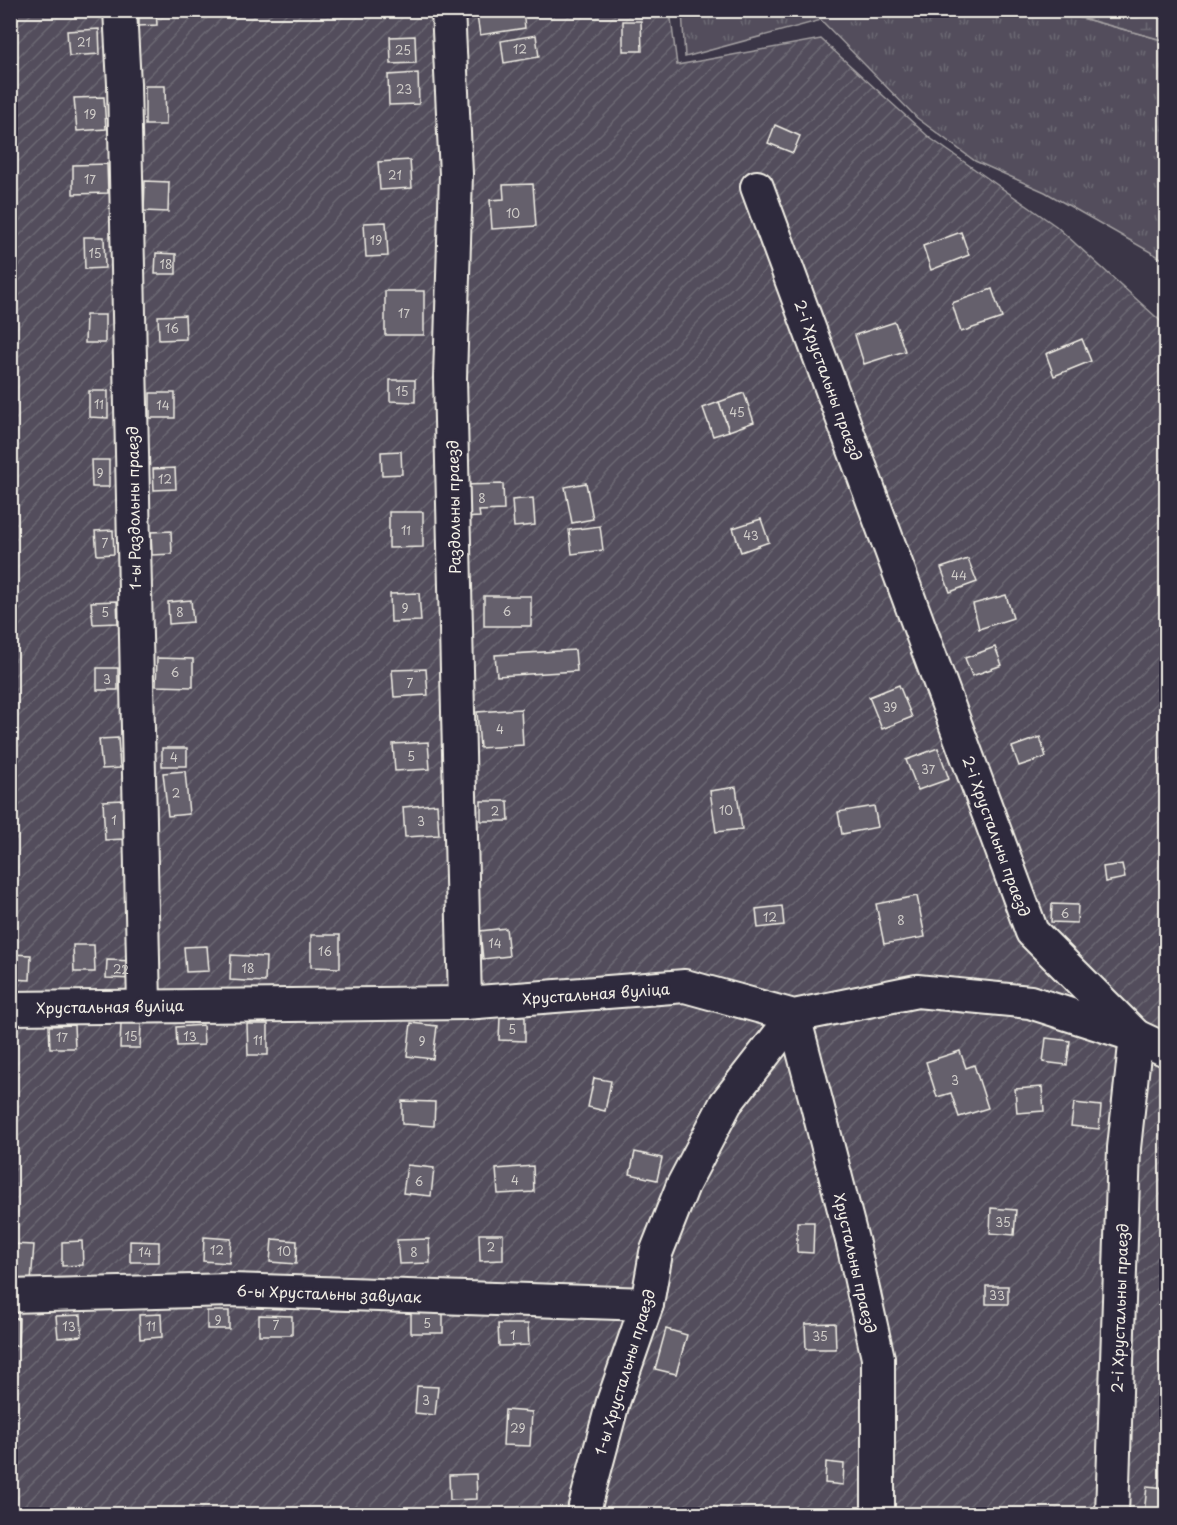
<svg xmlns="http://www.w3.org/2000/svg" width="1177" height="1525" font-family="'Playpen Sans',sans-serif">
<defs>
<pattern id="grass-tufts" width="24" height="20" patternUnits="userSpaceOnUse" patternTransform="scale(1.5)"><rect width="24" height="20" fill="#534e5c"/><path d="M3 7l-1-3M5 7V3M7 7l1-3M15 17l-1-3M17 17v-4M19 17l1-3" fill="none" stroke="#6c6873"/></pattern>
<pattern id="wetland-marsh" width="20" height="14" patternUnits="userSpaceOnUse" patternTransform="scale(1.5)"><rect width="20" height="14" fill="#534e5c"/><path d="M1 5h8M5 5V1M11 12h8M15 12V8" fill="none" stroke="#6c6873"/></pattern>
<pattern id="garden-furrows" width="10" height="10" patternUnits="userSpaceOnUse" patternTransform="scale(1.5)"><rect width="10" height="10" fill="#534e5c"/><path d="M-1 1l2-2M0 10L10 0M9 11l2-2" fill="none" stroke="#6c6873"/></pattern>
</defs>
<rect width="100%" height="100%" fill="#3b3647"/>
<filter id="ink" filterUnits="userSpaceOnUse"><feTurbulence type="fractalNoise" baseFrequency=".0167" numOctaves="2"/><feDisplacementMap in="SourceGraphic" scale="12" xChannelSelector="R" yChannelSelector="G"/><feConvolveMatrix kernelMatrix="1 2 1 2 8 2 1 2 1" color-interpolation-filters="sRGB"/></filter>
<g filter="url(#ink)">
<path fill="url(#grass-tufts)" stroke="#a4a0a2" stroke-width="1.5" d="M682 11H1067L1071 15 1166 41V261L1045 192 975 161 917 118 821 20 685 57Z"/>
<path fill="url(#wetland-marsh)" stroke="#a4a0a2" stroke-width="1.5" d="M1067 11H1166V41L1071 15Z"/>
<path fill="url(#garden-furrows)" stroke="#a4a0a2" stroke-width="1.5" d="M10 11H670L677 65 821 39 930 138 1056 226 1166 326V1514H11Z"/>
<g fill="#65616c" stroke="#f4f1e8" stroke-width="1.5">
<path d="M139 10H156L157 25 139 26Z"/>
<path d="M476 10H523L525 28 480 35Z"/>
<path d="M623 21H641L642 51H623Z"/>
<path d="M99 29 100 54 69 56 67 31Z"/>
<path d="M536 35 539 57 504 63 501 41Z"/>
<path d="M415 36 416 63 391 64 390 37Z"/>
<path d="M418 73 419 104 389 105 388 75Z"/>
<path d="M145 86H165L166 125H145Z"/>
<path d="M104 97 106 129 77 131 74 98Z"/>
<path d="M775 125 800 136 793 153 768 143Z"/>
<path d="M410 160 412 188 380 190 378 162Z"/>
<path d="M107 164 108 193 73 194V165Z"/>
<path d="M145 181 169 182 168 212 144 211Z"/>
<path d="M533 184 536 226 492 229 490 200 504 199 503 185Z"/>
<path d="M386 222 388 256 366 257 364 223Z"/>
<path d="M961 232 969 255 931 270 923 246Z"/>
<path d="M84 237H104L105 268 85 269Z"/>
<path d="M156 253 176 254V274H155Z"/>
<path d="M992 289 1002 318 961 332 952 303Z"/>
<rect x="385" y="291" width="39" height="44"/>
<path d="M86 315H105V343H85Z"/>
<path d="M185 315 186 339 159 340 158 316Z"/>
<path d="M895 322 905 351 864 364 855 335Z"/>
<path d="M1082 339 1091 361 1054 376 1046 354Z"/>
<path d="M390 380H415V402L390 401Z"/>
<path d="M89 391H108V418L89 417Z"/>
<rect x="150" y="393" width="25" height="25"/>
<path d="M744 393 754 422 729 431 719 402Z"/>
<path d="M719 402 729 431 713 436 703 408Z"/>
<path d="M401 451 402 474 382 475 381 452Z"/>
<path d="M91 460H109V487H92Z"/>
<path d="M175 468 176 489 154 490 153 469Z"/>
<path d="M586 483 593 519 572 523 565 487Z"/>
<path d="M503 484 504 510 479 511 480 517 461 518 460 485Z"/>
<path d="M533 498 535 525 514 527 512 500Z"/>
<path d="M389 512H423V547L389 548Z"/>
<path d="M761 519 769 542 741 552 733 528Z"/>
<path d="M600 526 603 550 572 554 569 530Z"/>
<path d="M113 530 114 554 97 555 95 531Z"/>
<path d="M171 531 172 554 152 555 151 532Z"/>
<path d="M968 559 977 582 950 592 941 568Z"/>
<path d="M419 593 421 621 391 622 390 594Z"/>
<path d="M1006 595 1013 618 979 629 973 604Z"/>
<rect x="484" y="596" width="47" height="30"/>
<path d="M191 600 193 622 169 624 168 602Z"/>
<path d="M117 601 118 623 93 624 91 602Z"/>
<path d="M995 647 1002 665 972 676 965 658Z"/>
<path d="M575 650 577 671 497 676 495 655Z"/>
<path d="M157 658 193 659V687L156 686Z"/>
<rect x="97" y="668" width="21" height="22"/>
<path d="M426 669 428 695 394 697 392 670Z"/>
<path d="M899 685 912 717 882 729 869 697Z"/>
<path d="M521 709 523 745 480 748 477 712Z"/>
<path d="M1040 737 1046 757 1019 766 1012 747Z"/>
<path d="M118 738 120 768 102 769 99 739Z"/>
<path d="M428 742 430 769 395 771 393 744Z"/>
<rect x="162" y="748" width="25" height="18"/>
<path d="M938 748 949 779 918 790 906 760Z"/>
<path d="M185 771 189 814 168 816 163 773Z"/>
<path d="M736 787 742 829 716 832 710 791Z"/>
<path d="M123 800 125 839 105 840 103 801Z"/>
<path d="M481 801H508L509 821H481Z"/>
<path d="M437 804 439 835 405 837 403 807Z"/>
<path d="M874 806 878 827 842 834 838 812Z"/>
<path d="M1122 864 1125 878 1105 882 1103 867Z"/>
<path d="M917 896 925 937 884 944 876 904Z"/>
<path d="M1052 904 1078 905 1077 923 1051 922Z"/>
<path d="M782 906 784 925 758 928 756 909Z"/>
<path d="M506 928 509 956 483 959 480 931Z"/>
<path d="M311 935H340V968L311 967Z"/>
<path d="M73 945H94L95 972H74Z"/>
<path d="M207 946 209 971 186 972 184 947Z"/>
<path d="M10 954 31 955 30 980 10 979Z"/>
<path d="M231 955 266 957 265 982 230 980Z"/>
<path d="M107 960 136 961V979L106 978Z"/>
<path d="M500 1017H525V1041L499 1040Z"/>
<path d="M121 1023 141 1024 140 1048H120Z"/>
<path d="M411 1023 437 1026 433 1059 407 1056Z"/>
<path d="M247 1024H268V1055H248Z"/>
<path d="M74 1025 75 1048H50L49 1026Z"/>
<path d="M203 1025 204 1045 177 1046 176 1027Z"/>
<path d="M1046 1038 1070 1041 1067 1065 1043 1062Z"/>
<path d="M960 1051 966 1068 974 1065 988 1108 959 1117 951 1093 937 1097 926 1062Z"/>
<path d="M594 1078 611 1081 605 1111 588 1107Z"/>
<path d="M1042 1087 1044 1111 1017 1113 1015 1089Z"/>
<path d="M402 1101 435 1102 434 1126 402 1124Z"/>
<path d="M1074 1103 1101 1106 1099 1129 1071 1126Z"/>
<path d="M635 1152 662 1158 657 1180 630 1174Z"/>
<path d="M407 1165 434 1168 431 1196 403 1193Z"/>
<path d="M533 1166 534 1192 498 1194 496 1169Z"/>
<path d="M991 1208 1016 1210 1014 1235 990 1233Z"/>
<path d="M797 1222H814L813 1253 797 1252Z"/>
<path d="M479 1234H503V1260L480 1261Z"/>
<path d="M204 1237 231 1239 229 1263 203 1261Z"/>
<path d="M272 1239 297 1241 296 1264 270 1262Z"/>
<path d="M429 1239 430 1263 399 1264 397 1240Z"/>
<path d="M82 1241 83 1265 62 1266V1242Z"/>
<path d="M130 1241 159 1242V1262H130Z"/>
<path d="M10 1244 34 1245 31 1282 10 1280Z"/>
<rect x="986" y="1286" width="22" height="18"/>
<rect x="207" y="1311" width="22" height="18"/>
<rect x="411" y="1313" width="32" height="20"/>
<path d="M161 1314 162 1337 140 1339 139 1315Z"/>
<path d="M81 1315 82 1336 58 1338 56 1316Z"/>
<path d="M259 1315 292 1316V1335H259Z"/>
<path d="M10 1318H19L18 1346H10Z"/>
<path d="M835 1323 836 1349H806L805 1324Z"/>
<path d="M498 1324H528L529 1345 499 1346Z"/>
<path d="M666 1329 687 1335 676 1374 655 1369Z"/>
<path d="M417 1386 438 1387 435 1415 415 1413Z"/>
<path d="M505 1410 532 1412 530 1446 503 1445Z"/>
<path d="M826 1462 844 1464 843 1485 825 1483Z"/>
<path d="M476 1474 477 1499 450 1500 449 1475Z"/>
<path d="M1147 1486 1166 1488V1514H1144Z"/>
</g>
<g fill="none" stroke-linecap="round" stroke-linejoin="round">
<g stroke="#f4f1e8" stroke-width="36">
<g id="minor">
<path d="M120 10 124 84 144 1005"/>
<path d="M448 10 456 174 450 378 465 1003"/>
<path d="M757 187 1032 932 1136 1036 1124 1148 1112 1514"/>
<path d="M10 1008 465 1003 685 986 794 1016 917 991 1030 1002 1136 1036 1166 1050"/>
<path d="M794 1016 853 1244 878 1358V1514"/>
<path d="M10 1296 230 1290 647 1304"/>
<path d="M583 1514 613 1402 647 1304 656 1253 683 1185 726 1103 794 1016"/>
</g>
</g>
<use href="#minor" stroke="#2f2a3d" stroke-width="32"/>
</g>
</g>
<g text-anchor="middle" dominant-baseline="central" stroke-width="6" stroke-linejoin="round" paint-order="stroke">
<g font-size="12" fill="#d0cdc9">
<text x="84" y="42">21</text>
<text x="520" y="49">12</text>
<text x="403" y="50">25</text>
<text x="404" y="89">23</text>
<text x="90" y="114">19</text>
<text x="395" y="175">21</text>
<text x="90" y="179">17</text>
<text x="513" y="213">10</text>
<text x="376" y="240">19</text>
<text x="95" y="253">15</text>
<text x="166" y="264">18</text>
<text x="404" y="313">17</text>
<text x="172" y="328">16</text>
<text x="402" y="391">15</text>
<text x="99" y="404">11</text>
<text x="163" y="405">14</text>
<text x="737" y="412">45</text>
<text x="100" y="473">9</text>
<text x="165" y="479">12</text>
<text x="482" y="498">8</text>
<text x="406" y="530">11</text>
<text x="751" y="535">43</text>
<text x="105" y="543">7</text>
<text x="959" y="575">44</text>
<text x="405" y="608">9</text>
<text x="507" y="611">6</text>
<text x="105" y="612">5</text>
<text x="180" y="612">8</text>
<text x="175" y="672">6</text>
<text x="107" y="679">3</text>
<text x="410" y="683">7</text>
<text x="890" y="707">39</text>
<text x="500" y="729">4</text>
<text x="411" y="756">5</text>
<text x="174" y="757">4</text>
<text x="928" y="769">37</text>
<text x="176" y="793">2</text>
<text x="726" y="810">10</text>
<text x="495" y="811">2</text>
<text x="114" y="820">1</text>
<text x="421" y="821">3</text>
<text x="1065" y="913">6</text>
<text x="770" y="917">12</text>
<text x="901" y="920">8</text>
<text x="495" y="943">14</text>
<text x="325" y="951">16</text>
<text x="248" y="968">18</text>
<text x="121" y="969">22</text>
<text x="512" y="1029">5</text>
<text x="131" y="1036">15</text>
<text x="190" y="1036">13</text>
<text x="62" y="1037">17</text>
<text x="258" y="1040">11</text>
<text x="422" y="1041">9</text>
<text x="955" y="1080">3</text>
<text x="515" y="1180">4</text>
<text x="419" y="1181">6</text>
<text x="1003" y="1222">35</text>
<text x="491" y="1247">2</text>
<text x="217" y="1250">12</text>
<text x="284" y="1251">10</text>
<text x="145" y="1252">14</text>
<text x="414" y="1252">8</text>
<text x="997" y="1295">33</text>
<text x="218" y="1320">9</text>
<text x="427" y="1323">5</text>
<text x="276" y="1325">7</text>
<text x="69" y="1326">13</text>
<text x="151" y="1326">11</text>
<text x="513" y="1335">1</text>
<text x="820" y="1336">35</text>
<text x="426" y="1400">3</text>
<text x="518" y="1428">29</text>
</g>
<g font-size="15" fill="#f4f1e8" stroke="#2f2a3d">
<text transform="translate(829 380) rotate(70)">2-і Хрустальны праезд</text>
<text transform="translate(453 507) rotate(-91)">Раздольны праезд</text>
<text transform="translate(133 508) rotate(-91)">1-ы Раздольны праезд</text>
<text transform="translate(997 836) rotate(70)">2-і Хрустальны праезд</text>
<text transform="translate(596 993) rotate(-4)">Хрустальная вуліца</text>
<text transform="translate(110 1006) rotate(-1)">Хрустальная вуліца</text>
<text transform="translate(856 1263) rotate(77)">Хрустальны праезд</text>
<text transform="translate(329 1293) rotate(2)">6-ы Хрустальны завулак</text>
<text transform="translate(1119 1308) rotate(-88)">2-і Хрустальны праезд</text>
<text transform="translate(624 1372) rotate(-73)">1-ы Хрустальны праезд</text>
</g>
</g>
<rect width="1177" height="1525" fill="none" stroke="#2f2a3d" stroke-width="36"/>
<rect x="18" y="18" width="1141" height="1489" fill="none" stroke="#f4f1e8" stroke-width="2" filter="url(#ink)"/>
</svg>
